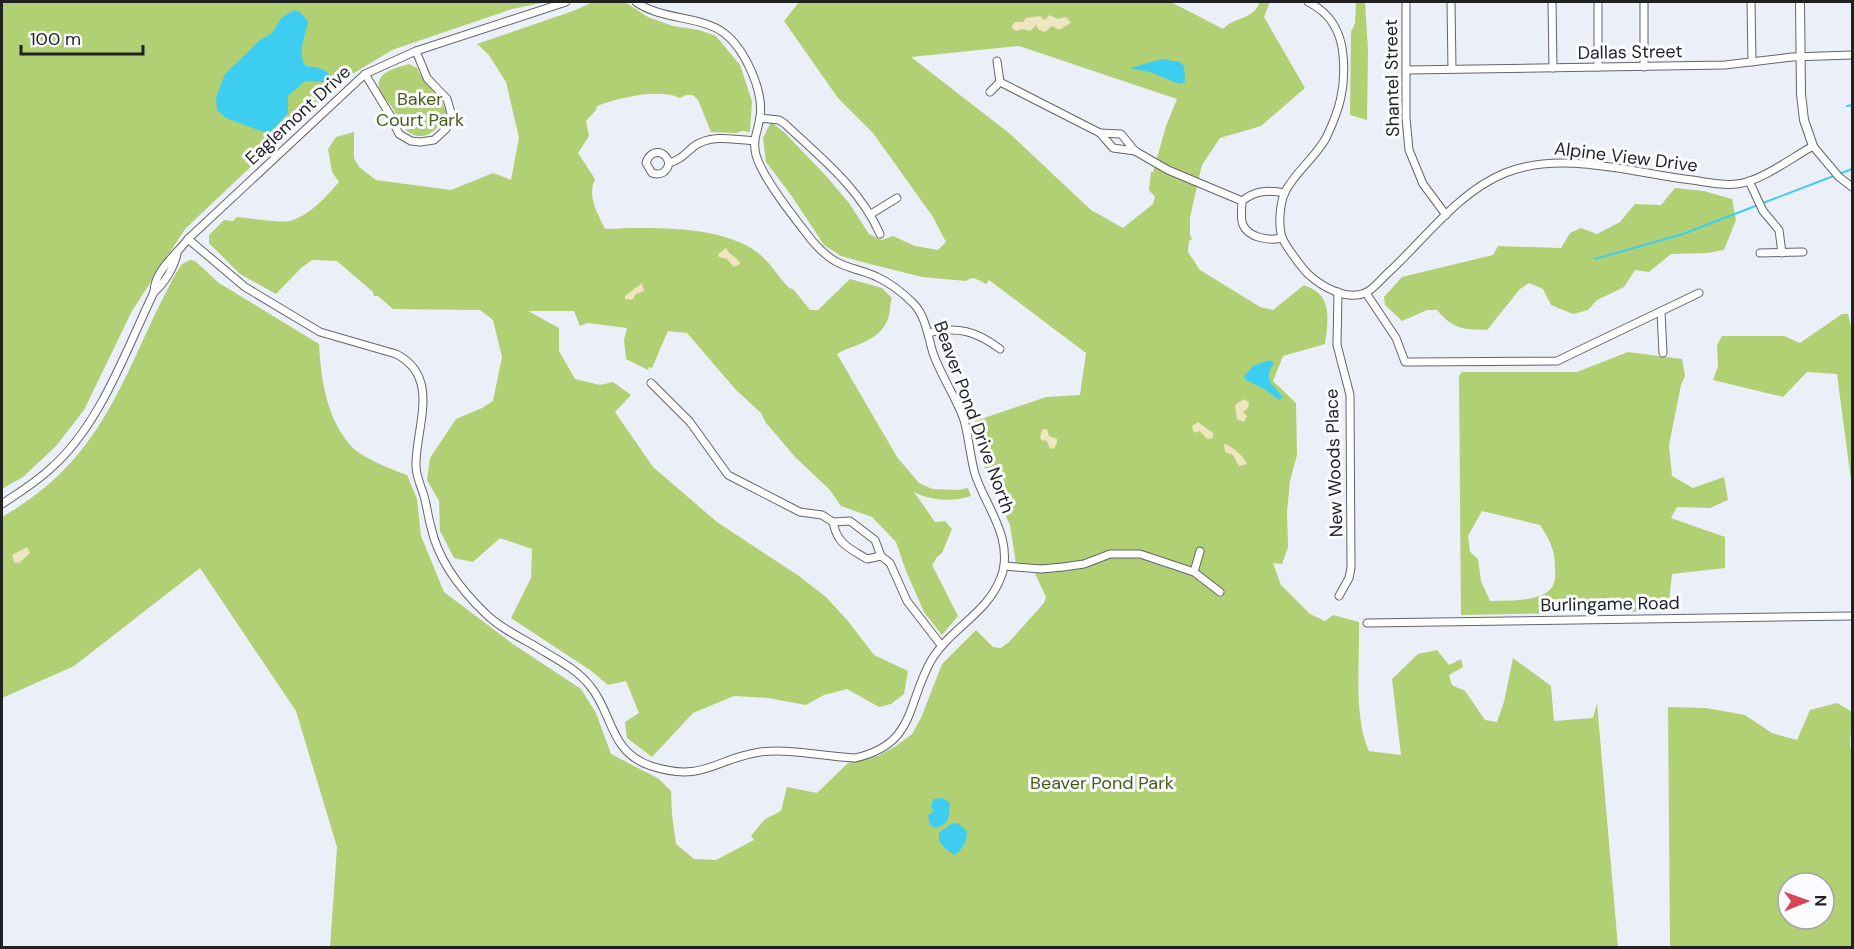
<svg xmlns="http://www.w3.org/2000/svg" width="1854" height="949" font-family="'DM Sans',sans-serif">
<rect width="100%" height="100%" fill="#ebeff7"/>
<g fill="#b1d073" fill-rule="evenodd">
<path d="M2 2H546L512 9 392 50 341 81 185 229 132 311 84 410 56 446 23 477 2 489Z"/>
<path d="M593 2H625L648 17 673 26 699 30 716 36 740 65 752 101 750 132 742 131 736 133 711 132 698 100 693 95H686L680 98C659 88 618 98 597 106L596 110 586 121 589 136 578 153 595 179C587 197 597 212 605 229 649 227 721 225 757 252 769 261 778 276 788 287L794 290 810 310H818L850 279 882 288 892 298C889 305 891 313 887 321 878 342 854 344 837 354L897 457 919 483 932 489 958 490 968 488 971 496C953 502 931 501 914 492L935 522 945 521 952 529 942 553 937 557 932 565 958 616 942 635 924 612 906 571 896 542 872 517 841 506 829 489 796 458 766 423 761 413 736 390 687 333 668 331 652 368 649 367 648 370 626 359 624 340 627 328 588 323 580 326 574 311H528L559 328V351L575 379 600 385 613 382 631 395 615 412 653 467 717 522 799 576 826 597 848 621 874 655 908 671 904 694 891 704 879 707 847 689 824 695 806 705 768 698 734 696 693 713 652 757 627 738 625 722 639 713 626 681 608 685 590 670 511 618 531 578 532 549 500 538 473 562 454 558 440 531 439 501 427 480 430 458 456 419 482 408 493 401 502 357 493 320 480 310 393 309 378 296H374L373 292 337 261 312 260 301 268 276 294 240 274 209 243V235L224 220 233 221 237 217C249 218 280 223 290 221 310 215 326 197 339 182L332 172 328 149 336 137 354 132V158L359 167 376 180 451 190 493 173 511 180 519 138 506 82 489 55 477 44 573 11Z"/>
<path d="M799 2H1171L1223 29C1235 16 1252 21 1260 2H1270L1264 17 1305 88 1261 126 1220 138 1202 165 1190 217V235L1192 239 1189 241 1188 252 1200 270 1260 307 1273 310 1304 285C1308 287 1314 289 1317 292 1332 303 1327 329 1325 344L1283 356 1273 381 1296 403 1297 455 1290 481 1287 512 1288 547 1282 564 1273 563 1281 585 1310 614 1325 621 1333 615 1359 622C1360 660 1353 717 1369 751L1401 755 1392 679 1418 654 1437 650 1449 665 1461 659 1463 667 1449 675 1452 685 1465 691 1485 720 1497 722 1504 702 1513 658 1551 686 1554 721 1593 718 1597 703 1618 947H330L337 847 296 711 200 568 74 666 2 698V517C109 456 122 372 176 273L182 264 190 260 195 261 219 283 319 344C321 380 327 421 353 448 363 458 393 470 407 475L417 499 421 536 444 592 513 644 581 689 596 713 611 754 659 779 671 791 672 815 676 844 694 859 716 860 754 840 751 836 765 819 781 811 787 787 817 793 848 763 878 756 896 746 912 734 921 718 942 664 976 630 993 647 1001 648 1009 642 1044 603 1046 597 1032 567 1016 564 1010 525 986 472 975 421 1046 397 1080 395 1086 353 989 280 986 284C978 280 973 275 966 281L922 277 866 263 841 256 824 245 791 195 766 162 763 138 771 122 785 133 827 177 849 203 869 234 882 240 893 236 915 246 938 250 946 242 933 217 873 133 838 98 784 21ZM1019 46 1177 99 1166 126 1153 172H1151L1149 190 1155 197 1153 204 1123 228 1091 210 1009 133 911 57Z"/>
<path d="M1356 2H1365L1368 51 1367 120 1350 115 1351 32 1355 23Z"/>
<path d="M409 64 417 68C425 88 440 91 446 112 440 131 421 146 404 128 398 123 398 118 395 112 391 104 382 97 379 88 378 85 379 82 380 79 384 70 400 67 409 64Z"/>
<path d="M1675 188 1704 191 1732 199 1736 220 1724 250 1707 253 1671 254 1649 272 1635 270 1624 287 1597 300 1588 310 1573 314 1551 305 1543 289 1529 283 1520 289 1487 330C1463 329 1454 330 1437 310H1427L1402 321 1385 305 1384 297 1402 277 1493 255 1498 246 1561 248 1570 233 1581 228 1597 234 1620 222 1635 204 1661 205Z"/>
<path d="M1842 314H1848L1852 330V488L1837 374 1807 372 1783 397 1713 380 1718 366 1717 345 1722 336H1784L1800 343Z"/>
<path d="M1628 352 1682 359 1685 376 1681 385 1669 445 1672 476 1693 488 1724 477 1728 500 1710 508 1677 507 1671 518 1725 537V568L1672 574 1668 611 1461 615 1459 376 1462 372H1577ZM1482 511 1540 525C1550 540 1555 550 1555 568 1555 572 1556 579 1554 583 1548 603 1507 600 1490 601L1481 581 1478 559 1470 552 1468 536Z"/>
<path d="M1837 703 1852 712 1850 747H1852V947H1670L1668 707 1706 708 1745 715 1772 733 1797 740 1810 710ZM1788 883H1824V919H1788Z"/>
</g>
<g fill="#efe5c0">
<path d="M1050 15 1058 19 1066 17 1071 23 1059 30 1052 26 1045 32 1039 30 1036 25 1030 31 1022 29 1016 31 1011 27 1015 22H1023L1026 18 1040 16 1044 20Z"/>
<path d="M726 248C730 256 736 256 740 263L738 265 734 267 727 259 719 257 718 254Z"/>
<path d="M642 283 644 291 636 294 632 300 625 299V296Z"/>
<path d="M1244 399 1249 403 1248 408 1243 412 1247 416 1244 422 1237 419 1235 405Z"/>
<path d="M1198 422 1213 433V438L1207 439 1200 431 1194 433 1192 426Z"/>
<path d="M1047 429 1049 436 1057 439V442L1054 449 1050 448 1046 440 1043 441 1040 438 1042 430Z"/>
<path d="M1224 444C1232 446 1244 456 1247 464L1239 466 1233 455 1225 452Z"/>
<path d="M27 547 30 553 19 563 14 562 12 555Z"/>
</g>
<g fill="#3dcdf1">
<path d="M294 10 300 12 308 21C306 35 296 55 306 66 316 67 328 68 331 79L323 82 305 81 288 96V113L269 134 226 118 217 110 216 97 225 74 260 40 272 33 281 18Z"/>
<path d="M1162 59 1180 62 1184 66 1185 82 1179 84 1150 72 1130 68Z"/>
<path d="M1269 360 1274 363C1263 380 1272 384 1283 397L1279 400 1264 389 1246 380 1244 376 1253 366Z"/>
<path d="M943 798 950 803 948 820 943 825 935 828 930 825 928 815 934 811 931 807 933 799Z"/>
<path d="M958 823 967 831C967 842 963 848 955 855L947 850 939 841V833L951 824Z"/>
</g>
<g fill="none" stroke-linecap="round" stroke-linejoin="round">
<g stroke="#3dcdf1" stroke-width="2">
<path d="M1847 106 1852 105"/>
<path d="M1763 203 1852 169"/>
<path d="M1595 259 1683 234 1758 205"/>
</g>
<g stroke="#62656c" stroke-width="9">
<g id="minor">
<path d="M1308 2C1329 12 1341 31 1343 55 1346 87 1340 109 1326 138 1315 158 1295 172 1285 192 1280 203 1278 225 1282 237 1284 244 1302 268 1308 274 1321 286 1346 301 1365 293 1373 290 1382 278 1389 272 1425 239 1458 192 1505 173 1561 150 1633 173 1692 180 1706 182 1723 186 1737 184 1762 181 1791 158 1813 146L1839 177 1852 187"/>
<path d="M1406 2V118L1409 150 1423 184 1446 215"/>
<path d="M1451 2 1452 69"/>
<path d="M1552 2 1553 68"/>
<path d="M1644 2V67"/>
<path d="M1751 2 1752 62"/>
<path d="M997 61 1000 82 1100 133 1113 148 1135 151"/>
<path d="M1598 67V2"/>
<path d="M1407 70 1725 65 1792 57 1852 55"/>
<path d="M365 74 390 115 399 134 411 141 420 142 434 140 446 129 451 113 447 99 427 78 416 51"/>
<path d="M990 92 1000 82"/>
<path d="M760 118 779 120 785 124C820 157 860 188 880 234"/>
<path d="M1100 133 1121 134 1135 151 1168 170 1242 201"/>
<path d="M669 163C665 149 650 149 646 163L652 173C661 176 667 172 669 163 680 160 685 154 693 147 710 134 733 139 754 141"/>
<path d="M1749 181 1763 211 1779 230 1782 253"/>
<path d="M871 214 897 198"/>
<path d="M1282 238C1269 241 1249 238 1243 225 1240 218 1242 208 1242 201 1256 190 1268 190 1285 193"/>
<path d="M188 239 245 287 320 332 396 354C442 377 415 429 416 466 416 476 421 486 424 496 427 506 428 517 431 527 438 560 462 591 486 614 499 627 519 637 535 646 554 658 576 668 590 686 613 713 609 752 651 766 704 783 714 759 760 752 791 748 824 757 855 758 917 744 906 703 932 659 951 628 988 613 1001 577 1006 565 1005 549 1002 538 996 515 982 496 975 474 970 456 969 438 964 420 956 397 941 376 933 353 928 337 926 316 913 303 903 293 890 283 877 277 864 270 848 269 835 261 826 256 813 243 807 234 792 215 762 177 756 155 752 139 758 132 760 117 764 91 745 49 724 33 702 16 661 20 636 2"/>
<path d="M1760 253 1803 252"/>
<path d="M154 292C154 271 177 254 188 239L365 74 416 51 566 2"/>
<path d="M1338 292 1337 345 1350 395 1351 568 1349 578 1339 596"/>
<path d="M1366 293 1396 338 1405 362H1414L1557 361 1699 293"/>
<path d="M1661 312 1663 353"/>
<path d="M928 333C958 326 976 331 1000 349"/>
<path d="M651 383 690 422 728 475 800 512 822 515 833 522 850 521 875 540 881 556 890 563 907 601 941 645"/>
<path d="M2 504C18 493 35 483 50 469 100 426 126 350 154 292 165 283 174 267 177 254"/>
<path d="M833 522C837 544 849 548 867 559L881 556"/>
<path d="M1004 566 1041 569 1063 567 1084 564 1110 554H1140L1194 572 1220 592"/>
<path d="M1194 572 1200 551"/>
<path d="M1367 623 1852 616"/>
</g>
</g>
<g stroke="#62656c" stroke-width="10">
<path id="tertiary" d="M1800 2 1801 94 1804 120 1813 146"/>
</g>
<use href="#minor" stroke="#fff" stroke-width="7"/>
<use href="#tertiary" stroke="#fff" stroke-width="8"/>
</g>
<g text-anchor="middle" dominant-baseline="central" stroke-width="6" stroke-linejoin="round" paint-order="stroke">
<g font-size="18" fill="#1f2123" stroke="#fbfcff">
<text transform="translate(1630 52) rotate(-1)">Dallas Street</text>
<text transform="translate(1392 78) rotate(-91)">Shantel Street</text>
<text transform="translate(298 115) rotate(-43)">Eaglemont Drive</text>
<text transform="translate(1626 157) rotate(7)">Alpine View Drive</text>
<text transform="translate(974 417) rotate(70)">Beaver Pond Drive North</text>
<text transform="translate(1334 463) rotate(-92)">New Woods Place</text>
<text transform="translate(1610 604) rotate(-1)">Burlingame Road</text>
</g>
<g font-size="18" fill="#485c18" stroke="#fbfcff">
<text x="420" y="99">Baker<tspan x="420" dy="21">Court Park</tspan></text>
<text x="1102" y="783">Beaver Pond Park</text>
</g>
</g>
<rect width="1854" height="949" fill="none" stroke="#1f2123" stroke-width="6"/>
<g transform="translate(1806 901) rotate(89)"><circle r="28" fill="#fbfcff" stroke="#a3a4a7" stroke-width="1.5"/>
<path d="M0-4.5L10 22L0 15L-10 22Z" fill="#d64654"/>
<text y="-9" font-size="16" font-weight="bold" text-anchor="middle" fill="#1f2123">N</text>
</g>
<path d="M21 45v9h122v-9" fill="none" stroke="#1f2123" stroke-width="3"/>
<text x="30" y="45" font-size="18" fill="#1f2123" stroke="#fbfcff" stroke-width="4.5" paint-order="stroke">100 m</text>
</svg>
